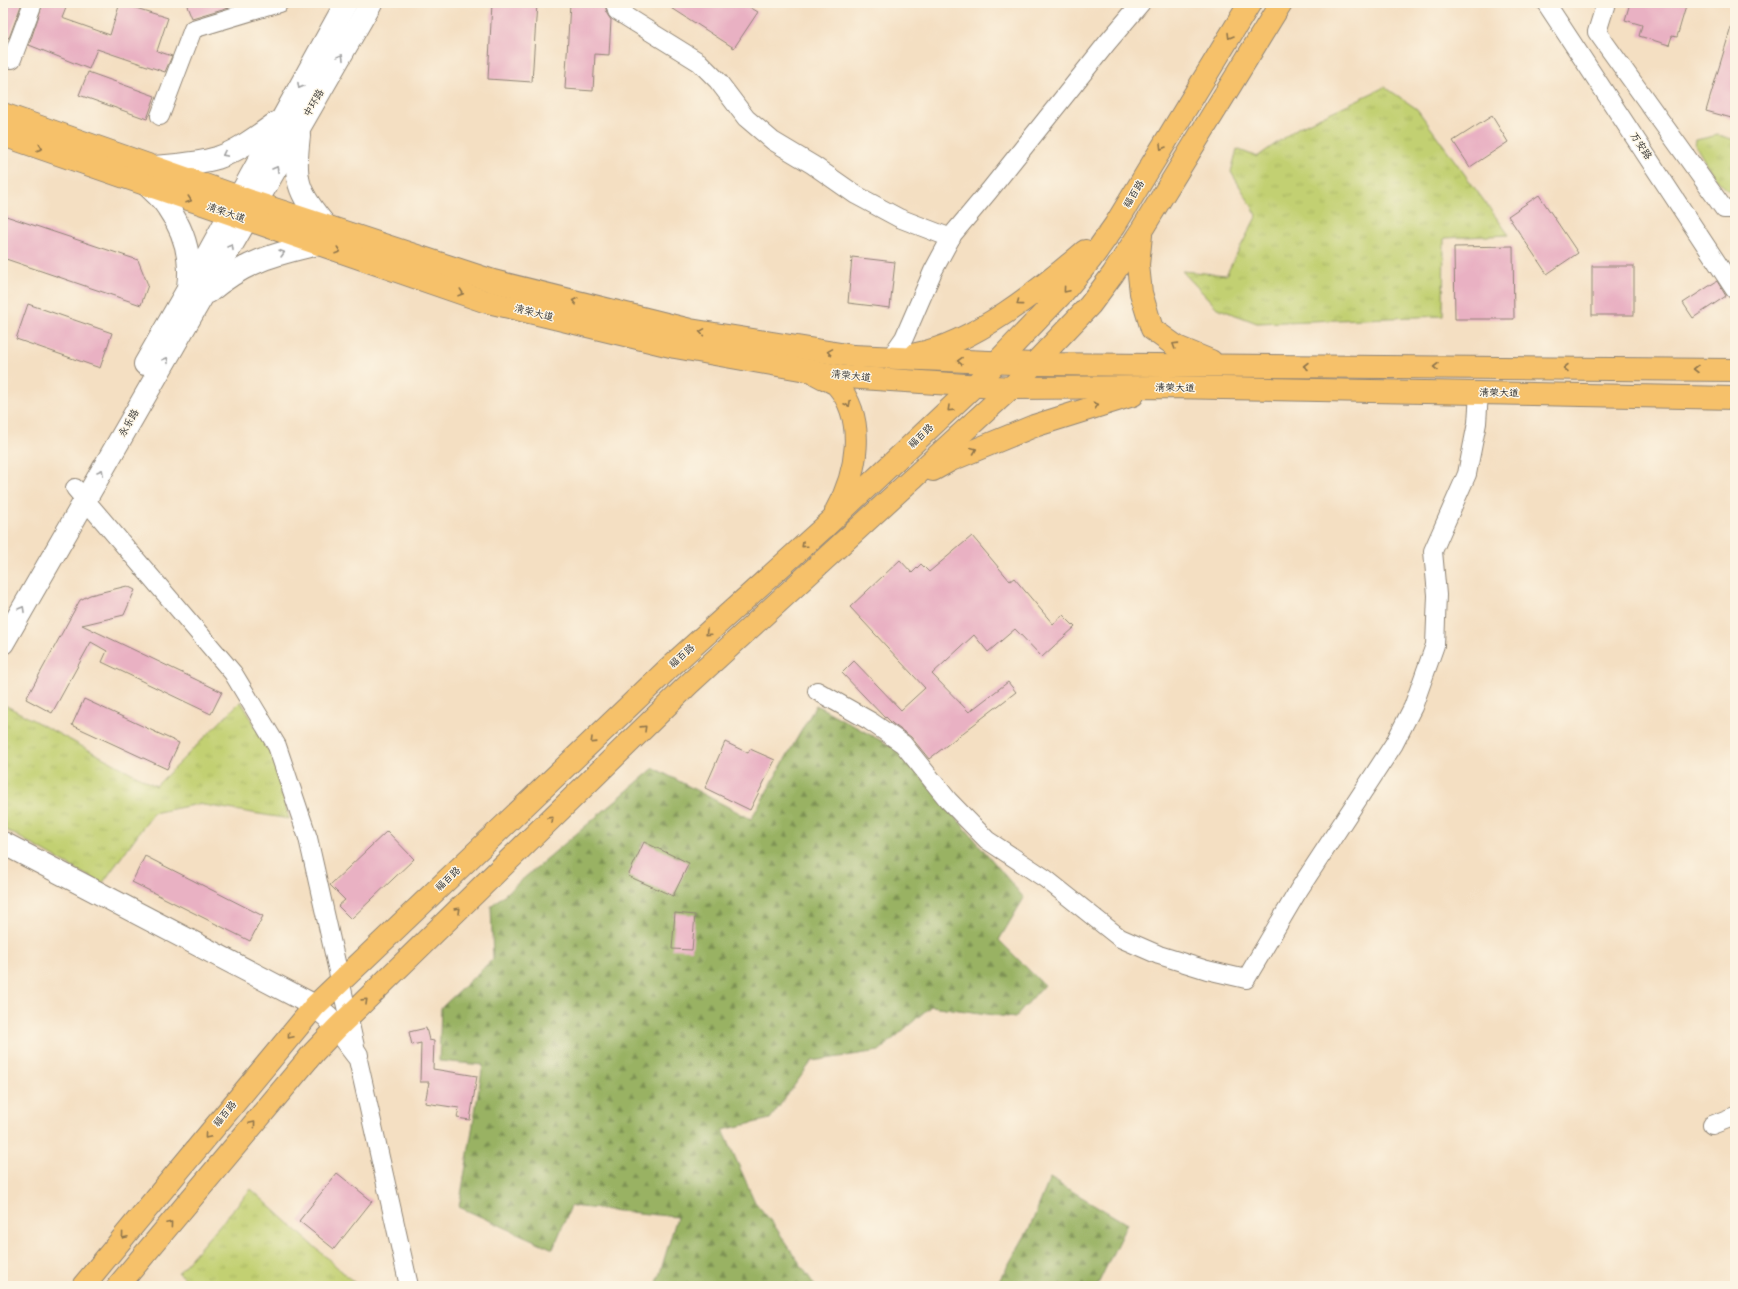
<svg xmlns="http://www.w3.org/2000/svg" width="1738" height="1289" font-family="Kalam,'LXGW WenKai TC',sans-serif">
<defs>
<pattern id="grass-tufts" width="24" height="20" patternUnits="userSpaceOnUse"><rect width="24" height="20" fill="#c2d072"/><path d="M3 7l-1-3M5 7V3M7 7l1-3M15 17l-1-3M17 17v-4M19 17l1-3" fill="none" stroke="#a7b363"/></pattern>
<pattern id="forest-firs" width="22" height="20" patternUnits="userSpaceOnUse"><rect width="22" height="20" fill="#99b264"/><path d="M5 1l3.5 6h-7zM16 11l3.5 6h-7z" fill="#7d9153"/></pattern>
</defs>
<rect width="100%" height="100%" fill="#fcf5e5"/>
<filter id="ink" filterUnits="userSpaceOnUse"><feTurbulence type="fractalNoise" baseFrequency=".025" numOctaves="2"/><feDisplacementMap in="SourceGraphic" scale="8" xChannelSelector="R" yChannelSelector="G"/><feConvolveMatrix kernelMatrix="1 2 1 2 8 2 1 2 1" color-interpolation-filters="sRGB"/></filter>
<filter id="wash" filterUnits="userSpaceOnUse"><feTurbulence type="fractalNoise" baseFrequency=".012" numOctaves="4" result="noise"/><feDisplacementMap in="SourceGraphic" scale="16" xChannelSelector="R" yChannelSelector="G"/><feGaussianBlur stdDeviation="0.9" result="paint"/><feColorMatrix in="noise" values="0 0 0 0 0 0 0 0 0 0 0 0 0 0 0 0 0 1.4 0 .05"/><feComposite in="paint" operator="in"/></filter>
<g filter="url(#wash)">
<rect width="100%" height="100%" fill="#f4dfc2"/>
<g fill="url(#grass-tufts)" stroke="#767e4e">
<path d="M1385 87 1417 109 1509 235 1444 238 1443 316 1257 323 1217 308 1182 271 1226 275 1257 215 1231 172 1237 149 1257 157 1299 127Z"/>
<path d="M1718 135 1735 140V194C1716 186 1706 162 1695 145L1696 140Z"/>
<path d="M241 701 273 757 289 819 198 804 153 813 102 884 3 828V704L156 786Z"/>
<path d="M251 1189 358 1286H194L178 1273Z"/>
</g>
<g fill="url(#forest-firs)" stroke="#626e48">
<path d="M816 705 900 751 1024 898 999 940 1044 985 1015 1018 931 1006 879 1051 812 1061 770 1119 723 1130 755 1202 774 1225 815 1286H656L677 1217 571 1206 553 1249 459 1207 483 1065 439 1061 441 1008 493 959 491 906 654 768 751 819Z"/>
<path d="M1050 1178 1127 1224 1097 1286H996L1030 1227Z"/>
</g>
<g id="blocks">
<g fill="#e9b1c3">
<path d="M3 3H22L9 38 3 36Z"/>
<path d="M43 3H68L62 18 110 35 120 3 168 18 157 51 172 56 165 72 97 49 89 69 29 45Z"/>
<path d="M186 3H243L192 18Z"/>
<path d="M492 3H537L532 82 488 79Z"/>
<path d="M570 3H605L607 14 611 20 609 55 595 54 593 91 565 89Z"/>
<path d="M664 3H743L758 12 734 48Z"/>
<path d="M1630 3H1687L1677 37 1672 36 1669 45 1639 36 1642 25 1625 20Z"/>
<path d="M1732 24 1735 25V119L1706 111Z"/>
<path d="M88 72 155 96 147 119 79 95Z"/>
<path d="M1492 116 1508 142 1470 167 1453 141Z"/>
<path d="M1539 195 1578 253 1547 274 1508 216Z"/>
<path d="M3 215 138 260 148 285 141 305 3 258Z"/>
<path d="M1513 246 1514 319H1455L1454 247Z"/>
<path d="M852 257 895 262 890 308 848 303Z"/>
<rect x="1592" y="266" width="42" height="49"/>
<path d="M1717 281 1726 296 1693 318 1683 303Z"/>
<path d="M28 304 112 333 100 368 16 339Z"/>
<path d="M972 536 1010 581 1014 578 1053 624 1063 615 1075 627 1042 657 1015 629 988 652 974 635 932 674 969 712 1008 682 1016 692 929 759 911 737 893 724 886 717 885 718 842 673 854 661 901 710 925 688 850 607 900 560 912 573 921 564 929 572Z"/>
<path d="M127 586 135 590 124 615 82 625 222 692 211 714 102 662 107 651 91 642 52 713 26 699 80 600 90 595Z"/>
<path d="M84 699 179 743 167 769 72 725Z"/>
<path d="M725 742 748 753 750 749 775 760 750 810 705 788Z"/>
<path d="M387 831 414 859 351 919 338 906 345 900 330 885Z"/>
<path d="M644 842 689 863 673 896 628 876Z"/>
<path d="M145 856 263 916 250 941 132 882Z"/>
<path d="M675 913 695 915 692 950 672 949Z"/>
<path d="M426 1028 429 1040 434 1041 433 1069 477 1076 470 1120 457 1118 459 1108 425 1103 429 1082H420L421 1043 412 1045 409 1032Z"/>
<path d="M337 1173 372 1201 334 1249 299 1221Z"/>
</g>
</g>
</g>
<g filter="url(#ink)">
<use href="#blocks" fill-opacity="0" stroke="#908576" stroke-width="1"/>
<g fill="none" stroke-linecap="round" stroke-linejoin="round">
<g stroke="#908576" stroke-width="20">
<g id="minor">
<path d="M615 3 617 11 699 62 718 81 746 118 773 141 813 165 856 195 899 218 951 238"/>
<path d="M1546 3 1735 290"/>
<path d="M1606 3 1597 32 1724 209H1735"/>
<path d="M3 56 12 59 33 3"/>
<path d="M160 116 193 29 279 3"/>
<path d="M890 358 904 338 933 271 953 234 989 191 1107 43 1141 3"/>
<path d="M75 488 233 673 277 746 308 838 409 1286"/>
<path d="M817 691 870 721 903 744 948 800 987 840 1046 879 1120 938 1159 955 1207 970 1246 979 1298 891 1394 744 1413 707 1435 645 1437 595 1433 551 1467 474 1477 423 1479 393"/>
<path d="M1712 1125 1735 1116"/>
</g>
</g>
<g stroke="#908576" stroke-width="24">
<g id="tertiary">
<path d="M299 135C294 180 296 191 326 226"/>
<path d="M155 167C175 165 197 164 217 158 238 151 258 136 276 123"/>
<path d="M147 185C154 192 163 199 168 208 185 232 192 258 188 287"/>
<path d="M209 292C244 262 274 254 318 244"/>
<path d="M145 364 199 270 346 3"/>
<path d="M3 643 371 3"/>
<path d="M3 843 315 1006 328 1017 357 1055"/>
</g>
</g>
<g stroke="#908576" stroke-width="24">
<g id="primary">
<path d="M3 114 256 203 493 281 690 330 853 356 1034 364 1735 370"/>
<path d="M3 135 484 301 675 347 846 377 1011 388 1168 387 1735 398"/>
<path d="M1141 235 1138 265 1141 293 1152 329 1177 347 1211 361"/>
<path d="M916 354C973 344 1042 288 1085 251"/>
<path d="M818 375C823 378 832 381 837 385 867 420 857 474 836 511"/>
<path d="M933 470 951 460 1034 426 1133 395"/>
<path d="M83 1286 315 1006 671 666 829 523 975 385 1061 295 1091 259 1115 225 1250 3"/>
<path d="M118 1286 314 1052 337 1028 689 684 1011 388 1090 305 1113 274 1141 231 1281 3"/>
</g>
</g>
<use href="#minor" stroke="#fff" stroke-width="18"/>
<use href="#tertiary" stroke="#fff" stroke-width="22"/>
<use href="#primary" stroke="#f6c16b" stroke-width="22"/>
</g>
<defs><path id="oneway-chevron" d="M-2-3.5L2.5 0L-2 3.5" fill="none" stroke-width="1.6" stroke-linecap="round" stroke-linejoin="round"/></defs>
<g stroke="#90764b">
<use href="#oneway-chevron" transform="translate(1230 36) rotate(121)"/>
<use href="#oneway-chevron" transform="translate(1162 147) rotate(121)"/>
<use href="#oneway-chevron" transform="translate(40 148) rotate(19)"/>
<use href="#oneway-chevron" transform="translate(189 200) rotate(19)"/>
<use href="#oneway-chevron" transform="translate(338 251) rotate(19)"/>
<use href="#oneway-chevron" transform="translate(1066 290) rotate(130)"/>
<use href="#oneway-chevron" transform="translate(461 293) rotate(19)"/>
<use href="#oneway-chevron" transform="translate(575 301) rotate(-166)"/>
<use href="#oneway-chevron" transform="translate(1019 303) rotate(144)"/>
<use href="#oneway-chevron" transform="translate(702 332) rotate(-171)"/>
<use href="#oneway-chevron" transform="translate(1175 345) rotate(-148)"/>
<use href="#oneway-chevron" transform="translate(830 352) rotate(-171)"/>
<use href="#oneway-chevron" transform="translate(960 361) rotate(-178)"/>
<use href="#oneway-chevron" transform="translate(1306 366) rotate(-180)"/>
<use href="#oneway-chevron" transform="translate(1436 367) rotate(-180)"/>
<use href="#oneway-chevron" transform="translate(1566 368) rotate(-180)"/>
<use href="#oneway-chevron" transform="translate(1696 369) rotate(-180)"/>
<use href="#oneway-chevron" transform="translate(848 404) rotate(63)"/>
<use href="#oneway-chevron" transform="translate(1096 405) rotate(-16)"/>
<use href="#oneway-chevron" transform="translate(950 409) rotate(136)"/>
<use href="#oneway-chevron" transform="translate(974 450) rotate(-22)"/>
<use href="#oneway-chevron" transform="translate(804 545) rotate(138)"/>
<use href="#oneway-chevron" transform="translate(708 633) rotate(138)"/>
<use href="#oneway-chevron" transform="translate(644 728) rotate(-44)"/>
<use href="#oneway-chevron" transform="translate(593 741) rotate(136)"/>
<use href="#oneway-chevron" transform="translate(551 819) rotate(-44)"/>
<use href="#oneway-chevron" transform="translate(458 910) rotate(-44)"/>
<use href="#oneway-chevron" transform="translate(365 1001) rotate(-44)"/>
<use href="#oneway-chevron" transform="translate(290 1036) rotate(130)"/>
<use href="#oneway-chevron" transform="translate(253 1124) rotate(-50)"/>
<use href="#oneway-chevron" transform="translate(207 1136) rotate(130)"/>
<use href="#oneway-chevron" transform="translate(170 1224) rotate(-50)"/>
<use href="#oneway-chevron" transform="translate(124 1236) rotate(130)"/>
</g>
<g stroke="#a0a0a0">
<use href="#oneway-chevron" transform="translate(341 57) rotate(-60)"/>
<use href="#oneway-chevron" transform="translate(300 86) rotate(119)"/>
<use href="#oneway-chevron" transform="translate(225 154) rotate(154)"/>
<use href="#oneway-chevron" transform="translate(276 169) rotate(-60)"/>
<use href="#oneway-chevron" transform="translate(231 247) rotate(-60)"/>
<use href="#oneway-chevron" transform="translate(282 253) rotate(-16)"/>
<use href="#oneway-chevron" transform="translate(166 360) rotate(-60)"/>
<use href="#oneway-chevron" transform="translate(101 472) rotate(-60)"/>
<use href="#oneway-chevron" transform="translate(22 609) rotate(-60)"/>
</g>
</g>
<g text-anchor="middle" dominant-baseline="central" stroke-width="3" stroke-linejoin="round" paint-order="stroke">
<g font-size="10" fill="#2b2b2b" stroke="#fcf5e5">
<text transform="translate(314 103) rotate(-60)">中环路</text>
<text transform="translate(1641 146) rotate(57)">万安路</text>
<text transform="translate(1134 194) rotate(-59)">福百路</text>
<text transform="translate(226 213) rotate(19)">清荣大道</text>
<text transform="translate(534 313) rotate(14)">清荣大道</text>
<text transform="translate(851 376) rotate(6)">清荣大道</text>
<text transform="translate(1175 388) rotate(1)">清荣大道</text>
<text transform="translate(1499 393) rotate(1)">清荣大道</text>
<text transform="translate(129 423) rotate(-60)">永乐路</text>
<text transform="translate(921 436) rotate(-44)">福百路</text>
<text transform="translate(682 656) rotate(-42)">福百路</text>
<text transform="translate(448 879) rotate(-44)">福百路</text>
<text transform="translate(225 1114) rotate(-50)">福百路</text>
</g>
</g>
<rect width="1738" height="1289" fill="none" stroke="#fcf5e5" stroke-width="16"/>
</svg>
